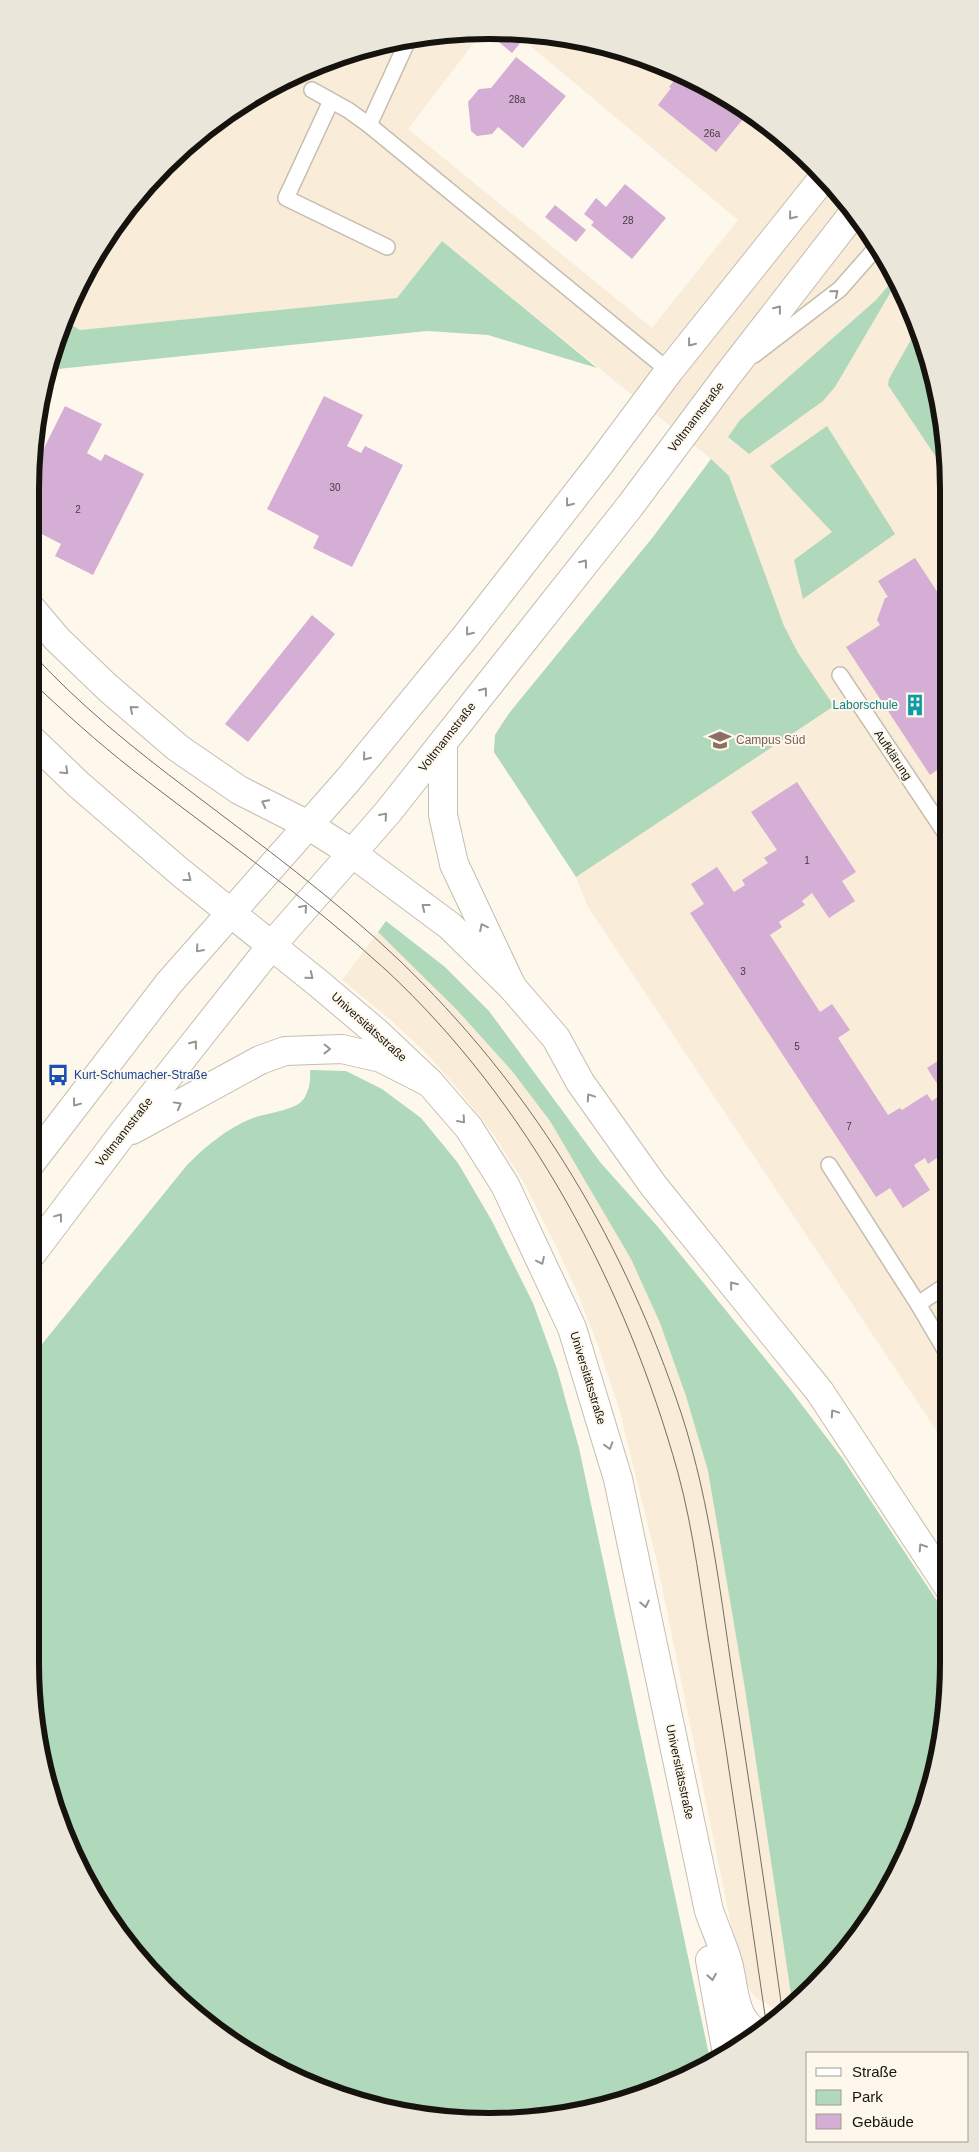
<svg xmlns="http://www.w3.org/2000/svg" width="979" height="2152" font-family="Helvetica,sans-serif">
<rect width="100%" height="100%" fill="#fef8ec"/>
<g fill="#f9ecd8">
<path d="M483 31 408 129 652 328 738 220 515 33 579 39 665 65 769 125 854 210 914 313 945 429 948 1448 588 907 576 877 494 752 495 735 501 724 653 537 711 459 442 241 397 298 80 330 63 320 107 234 164 165 234 108 313 65 400 39Z"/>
<path d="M378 932 457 1010 512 1071 550 1121 631 1259 660 1323 686 1396 708 1471 745 1689 792 2001 779 2011 756 1998 747 1986 740 1969 657 1562 620 1412 599 1348 578 1294 554 1242 524 1183 494 1135 458 1089 428 1055 392 1021 342 980Z"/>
</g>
<g fill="#b0d8bb">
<path d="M442 241 597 368 488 335 427 331 48 370 63 320 80 330 397 298Z"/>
<path d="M894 279 896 283 835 387 823 401 749 454 728 437 740 420 876 300Z"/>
<path d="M918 327 945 429V465L942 466 888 385 889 379Z"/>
<path d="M827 426 895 534 803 599 794 560 832 532 770 466Z"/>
<path d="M711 459 729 476 784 626 798 653 834 706 576 877 494 752 495 735 510 712 653 537Z"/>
<path d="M386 921 445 967 489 1011 600 1162 658 1227 789 1388 843 1459 949 1619V1663L940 1752 914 1838 835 1966 792 2001 745 1689 708 1471 686 1396 660 1323 631 1259 550 1121 512 1071 457 1010 378 932Z"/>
<path d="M310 1070 346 1071 382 1089 421 1118 458 1163 492 1221 533 1303 557 1369 579 1448 711 2064 637 2098 550 2118 400 2113 260 2061 144 1965 91 1892 54 1810 30 1662V1359L187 1165C206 1146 227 1128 253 1118 266 1113 291 1111 301 1102 309 1094 311 1080 310 1070Z"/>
</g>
<g fill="#d5aed6">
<path d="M492 30 511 32 522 41 512 53 489 34Z"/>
<path d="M577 39H579L598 45 592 52Z"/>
<path d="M516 57 566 96 523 148 498 127 492 134 477 136 471 131 468 102 479 89 491 88Z"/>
<path d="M680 73 748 113 716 152 658 105 671 88 669 87Z"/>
<path d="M625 184 666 218 632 259 591 225 594 222 584 214 596 198 606 207Z"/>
<path d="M555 205 586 230 576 242 545 217Z"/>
<path d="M324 396 363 415 347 446 361 453 365 446 403 465 352 567 313 548 319 536 267 509Z"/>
<path d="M65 406 102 424 87 453 101 461 105 454 144 474 93 575 55 556 61 544 30 528 32 472Z"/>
<path d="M915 558 946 605V764L930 775 846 647 880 625 877 620 885 598 888 597 878 581Z"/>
<path d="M312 615 335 634 248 742 225 724Z"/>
<path d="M797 782 856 872 842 881 855 901 829 918 812 893 802 901 805 905 779 922 782 927 770 935 820 1012 832 1004 850 1030 838 1038 888 1115 900 1108 902 1110 927 1094 932 1101 943 1093 927 1068 947 1055V1151L928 1164 925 1158 914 1165 930 1190 903 1208 890 1188 876 1197 690 913 704 904 691 884 717 867 734 892 745 885 742 880 768 863 764 858 777 850 751 812Z"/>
</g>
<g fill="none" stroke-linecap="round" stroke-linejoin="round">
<g stroke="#c5bdb0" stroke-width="18">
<g id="service">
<path d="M312 90 348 110 369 125 669 371"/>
<path d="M331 101 286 198 387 247"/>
<path d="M369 125 409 38"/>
<path d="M754 355 840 289 876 248"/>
<path d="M840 675 946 834"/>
<path d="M829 1165 918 1304"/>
<path d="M948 1284 918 1304 948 1355"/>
</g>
</g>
<g stroke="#c5bdb0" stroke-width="30">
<g id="minor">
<path d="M30 607 57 639 108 688 178 748 239 790 308 825 352 853 450 926 512 987 556 1038 580 1082 653 1185 820 1392 949 1588"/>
<path d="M30 738 78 784 180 872 318 983 376 1032 430 1083 469 1128 505 1185 572 1328 618 1479 709 1911C715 1928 723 1945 728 1963 734 1984 733 2019 755 2031"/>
<path d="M710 1960 727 2054"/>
</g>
</g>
<g stroke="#c5bdb0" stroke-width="30">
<g id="tertiary">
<path d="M443 743V815L454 864 512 987"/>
<path d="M132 1130 260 1060 285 1051 342 1049 381 1058 430 1083"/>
<path d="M30 1164 169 983 348 780 466 636 599 465 669 371 823 178"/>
<path d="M30 1256 120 1137 272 945 388 812 630 506 727 376 855 211"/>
</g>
</g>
<use href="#service" stroke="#fff" stroke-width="15"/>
<use href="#minor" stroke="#fff" stroke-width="28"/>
<use href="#tertiary" stroke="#fff" stroke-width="28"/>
<g stroke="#726e67" stroke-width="1">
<path d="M30 651C78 704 133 748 190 791 261 845 334 898 399 960 529 1085 617 1229 676 1398 708 1488 719 1584 733 1678 750 1788 767 1898 782 2009"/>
<path d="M30 680C63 711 97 742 133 770 218 836 306 897 386 970 529 1103 626 1286 678 1473 694 1532 701 1595 711 1655 731 1777 748 1900 766 2022"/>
</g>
</g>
<defs><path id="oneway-chevron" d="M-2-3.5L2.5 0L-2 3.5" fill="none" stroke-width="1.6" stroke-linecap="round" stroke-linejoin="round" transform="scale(1.25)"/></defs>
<g stroke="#969593">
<use href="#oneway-chevron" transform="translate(792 216) rotate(129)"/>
<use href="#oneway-chevron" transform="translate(835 293) rotate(-41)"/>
<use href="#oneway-chevron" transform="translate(778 309) rotate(-52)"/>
<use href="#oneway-chevron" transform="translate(691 343) rotate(128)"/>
<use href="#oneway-chevron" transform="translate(569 503) rotate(128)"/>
<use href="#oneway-chevron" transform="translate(584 563) rotate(-52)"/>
<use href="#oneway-chevron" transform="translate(469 632) rotate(128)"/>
<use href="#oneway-chevron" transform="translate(484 691) rotate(-52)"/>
<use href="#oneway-chevron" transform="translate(133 709) rotate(-140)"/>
<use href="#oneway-chevron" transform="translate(366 757) rotate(129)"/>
<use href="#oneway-chevron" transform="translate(65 771) rotate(44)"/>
<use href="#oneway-chevron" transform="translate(265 803) rotate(-153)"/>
<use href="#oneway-chevron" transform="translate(384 816) rotate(-49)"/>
<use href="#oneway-chevron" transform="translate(188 878) rotate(38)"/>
<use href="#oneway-chevron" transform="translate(425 907) rotate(-142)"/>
<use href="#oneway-chevron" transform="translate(304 908) rotate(-49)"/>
<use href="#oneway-chevron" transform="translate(483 927) rotate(-116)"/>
<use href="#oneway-chevron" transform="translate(199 949) rotate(131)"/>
<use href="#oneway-chevron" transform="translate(310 976) rotate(39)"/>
<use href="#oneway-chevron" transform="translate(194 1044) rotate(-52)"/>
<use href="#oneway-chevron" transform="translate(327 1049) rotate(1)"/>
<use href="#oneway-chevron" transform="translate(590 1097) rotate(-124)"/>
<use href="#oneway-chevron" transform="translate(76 1103) rotate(127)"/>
<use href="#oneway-chevron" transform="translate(178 1105) rotate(-29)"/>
<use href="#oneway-chevron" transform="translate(462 1120) rotate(49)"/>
<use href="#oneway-chevron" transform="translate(59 1217) rotate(-53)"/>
<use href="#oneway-chevron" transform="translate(541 1261) rotate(65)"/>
<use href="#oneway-chevron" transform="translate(733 1285) rotate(-129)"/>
<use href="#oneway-chevron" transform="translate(834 1413) rotate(-124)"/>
<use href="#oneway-chevron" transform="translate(609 1446) rotate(73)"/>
<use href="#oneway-chevron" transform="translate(922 1547) rotate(-123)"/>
<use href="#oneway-chevron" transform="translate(645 1604) rotate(78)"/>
<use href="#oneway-chevron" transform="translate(712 1977) rotate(81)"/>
</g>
<defs>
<g id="building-bare" transform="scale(1.725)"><path d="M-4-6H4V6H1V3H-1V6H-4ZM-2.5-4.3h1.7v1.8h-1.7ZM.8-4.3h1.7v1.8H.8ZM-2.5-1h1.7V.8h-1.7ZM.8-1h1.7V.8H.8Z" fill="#0f9aa8" stroke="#fef8ec" stroke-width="2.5" paint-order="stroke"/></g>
<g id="university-bare" transform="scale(1.725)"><path d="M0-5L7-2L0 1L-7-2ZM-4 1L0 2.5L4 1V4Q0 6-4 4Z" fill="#8d6e63" stroke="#fef8ec" stroke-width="2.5" paint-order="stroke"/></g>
<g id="bus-bare" transform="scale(1.725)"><path d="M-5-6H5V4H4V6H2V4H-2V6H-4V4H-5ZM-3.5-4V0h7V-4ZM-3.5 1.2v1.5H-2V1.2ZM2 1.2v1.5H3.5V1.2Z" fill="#1a4fb4" stroke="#fef8ec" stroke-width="2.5" paint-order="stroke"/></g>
</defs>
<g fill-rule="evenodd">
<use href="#building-bare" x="915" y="705"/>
<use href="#university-bare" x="720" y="740"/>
<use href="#bus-bare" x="58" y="1075"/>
</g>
<g text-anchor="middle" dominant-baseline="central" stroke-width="4" stroke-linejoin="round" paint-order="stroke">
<g font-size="10" fill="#463a41">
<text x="517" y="99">28a</text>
<text x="712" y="133">26a</text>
<text x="628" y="220">28</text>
<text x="335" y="487">30</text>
<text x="78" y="509">2</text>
<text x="807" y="860">1</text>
<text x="743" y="971">3</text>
<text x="797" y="1046">5</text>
<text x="849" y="1126">7</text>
</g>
<g font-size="12" fill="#16130f" stroke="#fef8ec">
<text transform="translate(696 417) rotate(-53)">Voltmannstraße</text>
<text transform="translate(447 737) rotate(-52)">Voltmannstraße</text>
<text transform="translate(893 755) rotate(56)">Aufklärung</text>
<text transform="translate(369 1027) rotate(42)">Universitätsstraße</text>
<text transform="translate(124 1132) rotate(-52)">Voltmannstraße</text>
<text transform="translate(588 1378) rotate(73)">Universitätsstraße</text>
<text transform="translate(680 1772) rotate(78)">Universitätsstraße</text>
</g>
<g font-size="12" fill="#0d838f" stroke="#fef8ec" text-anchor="end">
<text x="898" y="705">Laborschule</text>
</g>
<g font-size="12" fill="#785e54" stroke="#fef8ec" text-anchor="start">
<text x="736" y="740">Campus Süd</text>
</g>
<g font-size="12" fill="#164399" stroke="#fef8ec" text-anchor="start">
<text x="74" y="1075">Kurt-Schumacher-Straße</text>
</g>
</g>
<path d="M0 0H979V2152H0ZM489 39H490A450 450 0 0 1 940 489V1663A450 450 0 0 1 490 2113H489A450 450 0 0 1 39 1663V489A450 450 0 0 1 489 39Z" fill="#ebe6da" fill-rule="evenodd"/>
<path fill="none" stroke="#16130f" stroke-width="6" d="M489 39H490A450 450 0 0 1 940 489V1663A450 450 0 0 1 490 2113H489A450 450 0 0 1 39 1663V489A450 450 0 0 1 489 39Z"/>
<rect x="806" y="2052" width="162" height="90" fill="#fef8ec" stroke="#a19c94"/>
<rect x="816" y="2068" width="25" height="8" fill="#ffffff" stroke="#a19c94"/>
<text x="852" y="2077" font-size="15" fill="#16130f">Straße</text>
<rect x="816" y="2090" width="25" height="15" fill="#b0d8bb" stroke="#a19c94"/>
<text x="852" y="2102" font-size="15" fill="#16130f">Park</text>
<rect x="816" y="2114" width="25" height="15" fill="#d5aed6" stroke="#a19c94"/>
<text x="852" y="2127" font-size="15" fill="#16130f">Gebäude</text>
</svg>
